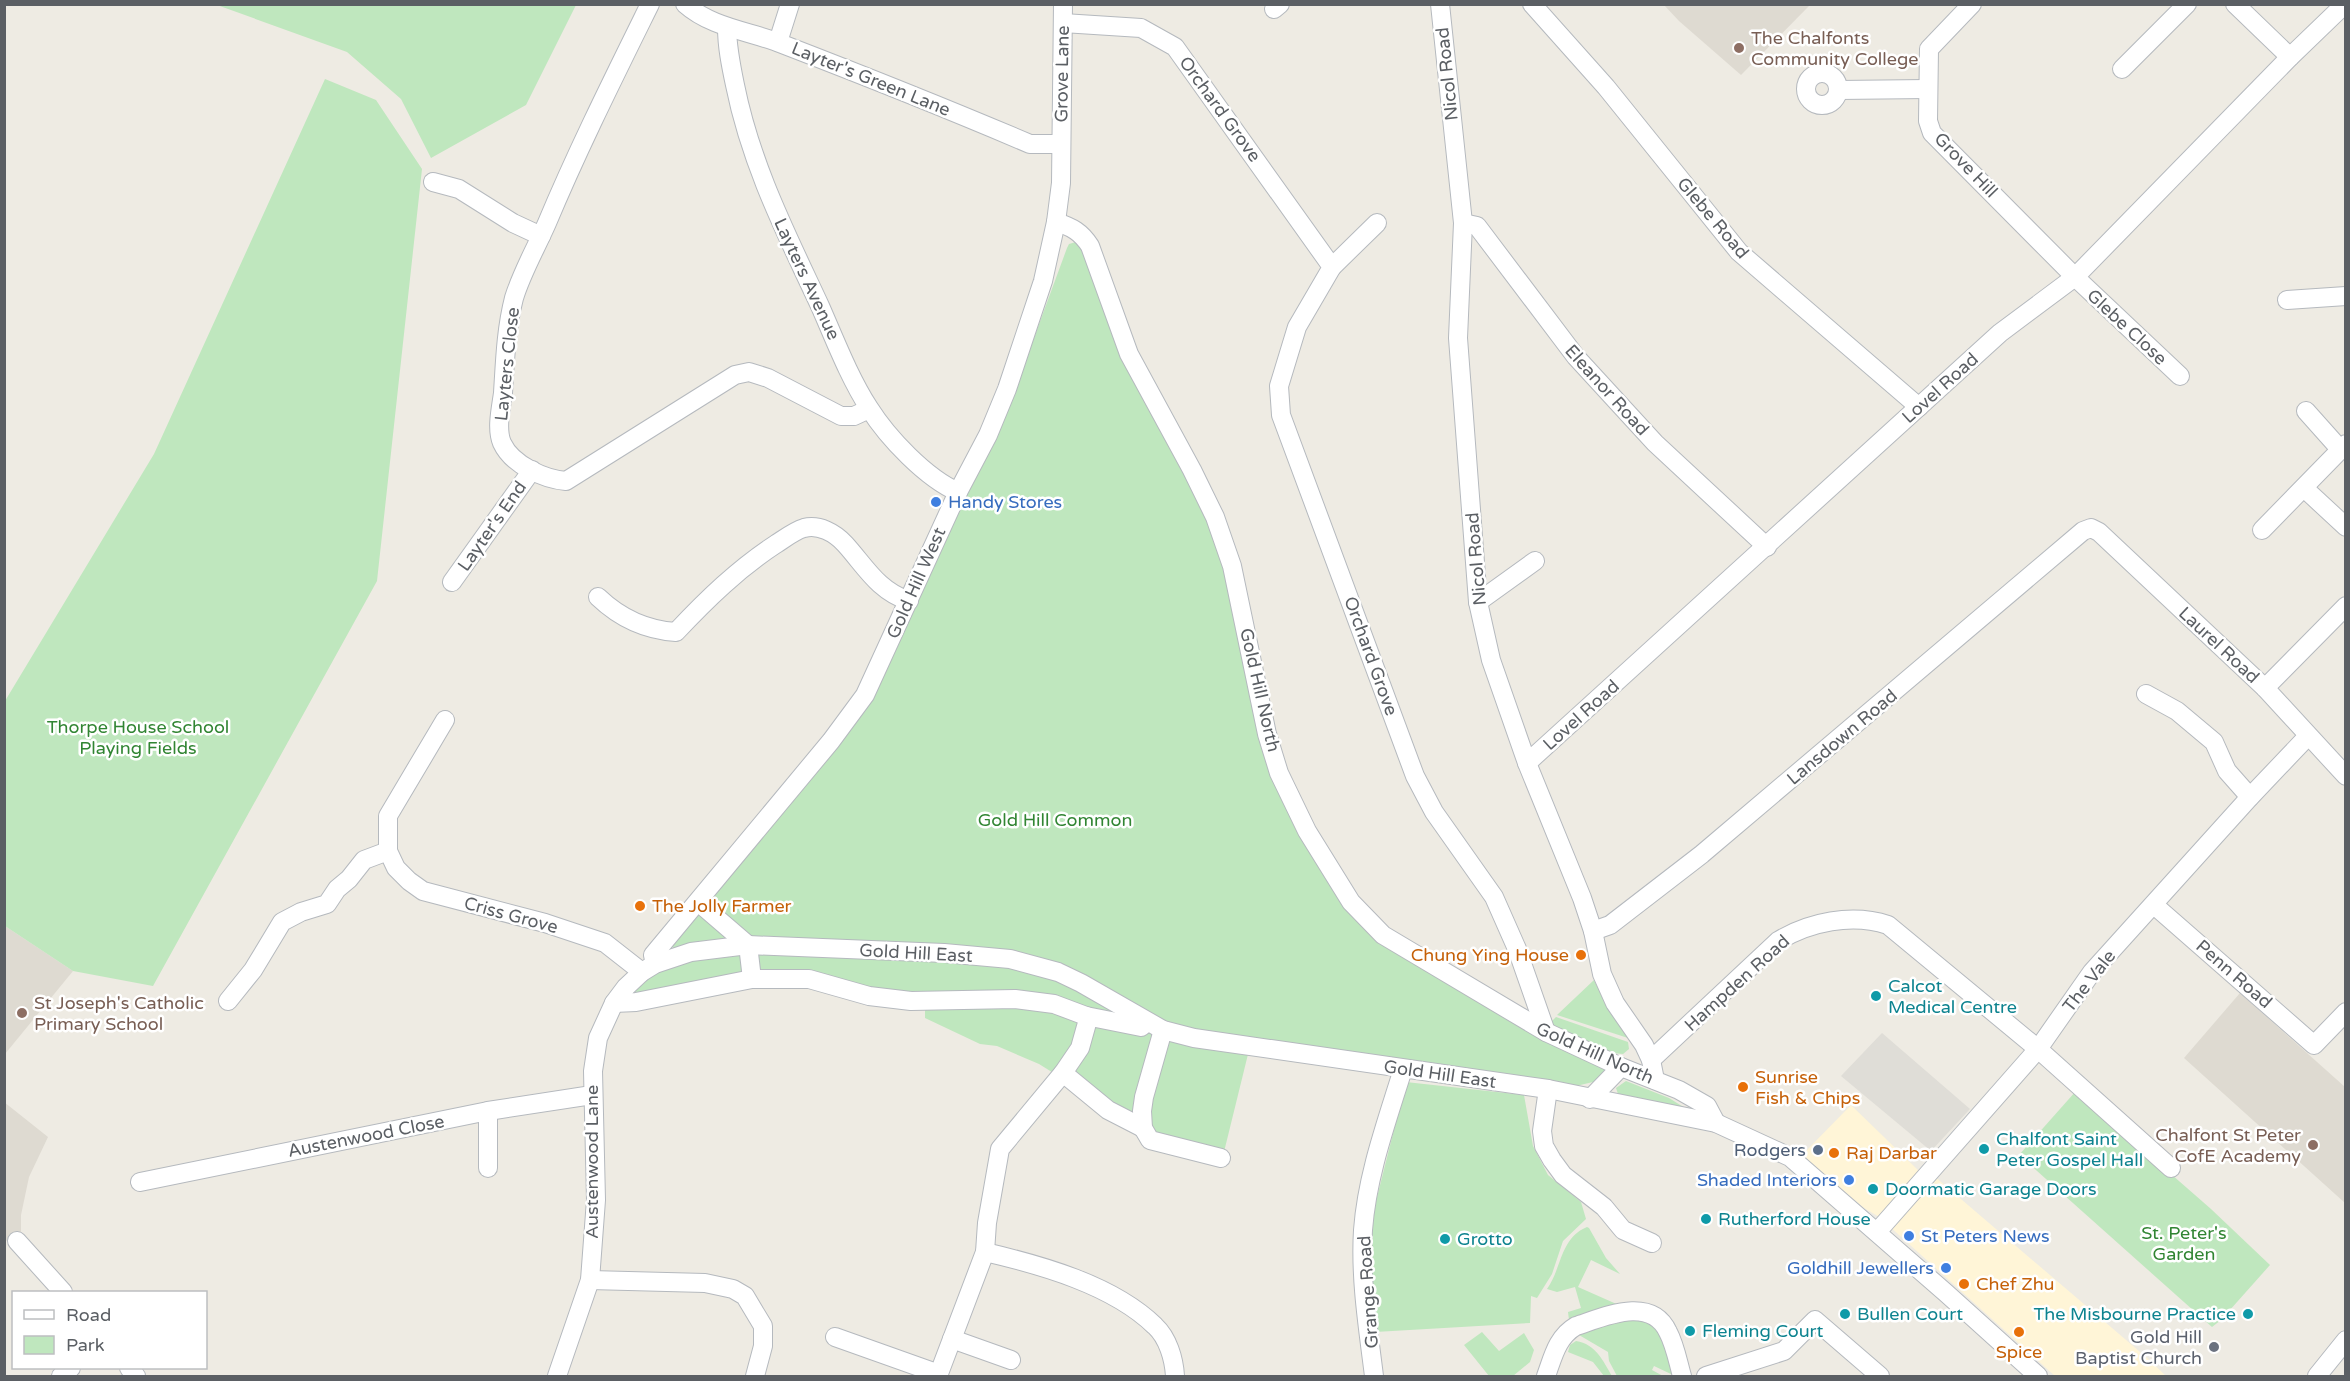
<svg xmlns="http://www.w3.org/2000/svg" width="2350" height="1381" font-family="'Varela Round',sans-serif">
<rect width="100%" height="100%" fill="#eeebe3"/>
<g fill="#fff5d7">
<path d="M1851 1105 1919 1171 1881 1218 1864 1208 1802 1155Z"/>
<path d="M1934 1176 2146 1357 2166 1376H2055L1889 1226Z"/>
</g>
<path fill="#dfddd7" d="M1882 1033 1970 1109 1931 1151 1841 1076Z"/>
<g fill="#dedad1">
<path d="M1664 5H1810L1741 75 1679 21Z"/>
<path d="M5 926 73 971 5 1054Z"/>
<path d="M2240 993 2345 1087V1203L2184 1058Z"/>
<path d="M4 1102 48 1137 29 1177 21 1215V1236L5 1241Z"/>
</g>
<g fill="#bfe7be">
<path d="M217 5H576L526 105 431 158 401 99 347 52Z"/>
<path d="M325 79 376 100 422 169 377 581 153 986 73 971 5 926V701L154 454Z"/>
<path d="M1076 242 1079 243 1215 532 1257 708 1354 915 1605 1069V1073L1593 1082 1576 1086 1251 1042 1223 1156 1161 1140 1039 1064 997 1046 980 1044 925 1018V998L839 982 632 994 674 949 670 944 861 713 1013 395 1067 248 1069 244Z"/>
<path d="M1594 980 1608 1009 1628 1038 1557 1015Z"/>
<path d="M1556 1017 1628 1042 1629 1049 1623 1054 1612 1053 1610 1056 1554 1027 1552 1021Z"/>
<path d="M1626 1081 1669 1098 1685 1108 1618 1094 1616 1088Z"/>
<path d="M1406 1082 1524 1095 1533 1146 1548 1175 1581 1202 1586 1219 1563 1241 1552 1274 1537 1298 1531 1296 1530 1323 1375 1332 1370 1299 1371 1221Z"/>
<path d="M2076 1091 2211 1209 2270 1265 2221 1320 2212 1327 2019 1155Z"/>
<path d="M1587 1227 1589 1228 1606 1258 1620 1274 1591 1260 1578 1287 1621 1306 1569 1320 1568 1312 1581 1308 1575 1287 1557 1292 1547 1289C1562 1268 1560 1238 1587 1227Z"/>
<path d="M1633 1319C1665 1322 1666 1350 1673 1375L1654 1366 1652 1370 1663 1376H1617L1609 1361 1608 1352 1579 1335 1580 1332Z"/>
<path d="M1482 1332 1499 1351 1524 1333 1534 1350 1530 1362 1513 1376H1489L1464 1345Z"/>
<path d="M1576 1341C1596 1344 1603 1361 1612 1376H1604L1593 1362 1568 1352 1570 1345Z"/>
</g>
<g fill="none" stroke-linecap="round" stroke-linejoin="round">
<g stroke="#b5b9be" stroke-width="20">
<g id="minor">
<path d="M650 4C614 77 578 149 547 223 536 248 522 272 514 298 506 329 505 361 503 393 501 408 496 429 502 443 512 465 544 479 566 481L735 375 749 372 768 378 841 416H854L869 409"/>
<path d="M685 4C712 28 750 31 782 44 865 76 948 109 1030 144H1060"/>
<path d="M1440 4 1463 223 1458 338 1478 602 1491 660 1527 763 1582 898 1593 931 1602 974 1615 1003 1644 1045 1651 1060 1655 1080"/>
<path d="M1532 4 1606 87 1739 252 1919 407"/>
<path d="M1972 4 1929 49 1928 121 1932 133 2075 277 2180 376"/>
<path d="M2235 4 2290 57"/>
<path d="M1274 9 1280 4"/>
<path d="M1063 23 1141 28 1175 47 1332 267 1297 327 1279 386 1281 415 1415 776 1434 812 1494 897 1517 949 1546 1032"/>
<path d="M727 27C727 47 731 66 735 85 751 165 786 233 820 306 835 340 849 377 869 408 888 438 926 478 958 492"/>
<path d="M778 42 790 4"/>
<path d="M2122 69 2187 4"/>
<circle cx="1822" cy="89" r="16"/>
<path d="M1838 90 1928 89"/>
<path d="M433 182 459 189 513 223 541 236"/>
<path d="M1056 222C1072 227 1081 232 1090 246L1129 354 1192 470 1215 517 1232 566 1267 734 1279 773 1307 831 1351 902 1383 935 1546 1032 1621 1067 1679 1090 1707 1106 1716 1123"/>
<path d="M1463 223 1477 226 1576 357 1655 443 1767 547"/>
<path d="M1332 267 1377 223"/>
<path d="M2287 300 2346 296"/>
<path d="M2306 411 2339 448"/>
<path d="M2304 488 2346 527"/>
<path d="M2262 530 2346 444"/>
<path d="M452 582 532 470"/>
<path d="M598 597C620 618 645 630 676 632 707 599 738 569 776 544 784 539 794 531 804 528 819 524 835 533 845 544 865 566 878 591 909 601"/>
<path d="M1478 602 1535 561"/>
<path d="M2265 688 2346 606"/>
<path d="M2146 694 2177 711 2214 742 2227 771 2250 797"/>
<path d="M445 720 388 816V851L396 868 409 881 423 891 545 923 605 943 642 972"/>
<path d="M1527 763 2000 333 2075 277 2290 57 2345 4"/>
<path d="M698 902 748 945 752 979"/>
<path d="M2154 905 2314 1045 2346 1012"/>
<path d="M1593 931 1610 925 1702 854 2083 531 2091 528 2099 532 2265 688 2346 776"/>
<path d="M655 964 653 955 831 741 865 695 958 492 988 435 1007 389 1043 281 1056 222 1061 183 1063 4"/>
<path d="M228 1001 253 970 282 922 301 912 327 904 337 889 349 879 364 860 388 851"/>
<path d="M614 1003 636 1002 752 979H809L869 996 911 1001 1015 999 1054 1004 1086 1016"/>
<path d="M1163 1030 1144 1097 1142 1111 1143 1128 1150 1140 1221 1158"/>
<path d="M1651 1060 1778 941C1809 922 1852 913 1888 925L2038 1049 2171 1168"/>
<path d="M1063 1073 1108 1110 1143 1128"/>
<path d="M1548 1089 1542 1131 1544 1146 1552 1160 1563 1175 1604 1207 1623 1230 1652 1243"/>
<path d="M1590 1099 1621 1067"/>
<path d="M488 1111V1168"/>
<path d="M140 1182 488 1111 592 1095"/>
<path d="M1877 1232 2038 1049 2092 972 2250 797 2308 736"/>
<path d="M17 1241 63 1292"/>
<path d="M985 1252C1041 1265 1113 1285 1155 1326 1168 1338 1174 1359 1175 1376"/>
<path d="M590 1280 705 1283 733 1289 745 1296 763 1326V1346L755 1376"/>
<path d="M835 1337 939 1374"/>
<path d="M952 1339 1011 1360"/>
<path d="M129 1368 136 1376"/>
<path d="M61 1376 71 1368"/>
<path d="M557 1376 590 1280 596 1200 593 1071 598 1038 614 1003 626 987 642 972 655 964 691 952 748 945 944 953 1010 959 1058 972 1081 983 1163 1030 1194 1038 1548 1089 1716 1123 1790 1157 1946 1293 2038 1376"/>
<path d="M938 1376 985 1252 987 1223 1000 1149 1063 1073 1080 1048 1087 1023 1086 1016 1141 1027 1147 1022"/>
<path d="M1374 1376C1368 1328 1360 1278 1363 1230 1367 1175 1387 1121 1403 1069"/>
<path d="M1546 1376C1553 1357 1557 1337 1576 1326 1604 1317 1651 1295 1668 1332 1675 1345 1678 1362 1682 1376"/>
<path d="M1706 1376 1784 1351 1815 1320 1880 1376"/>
<path d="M2317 1376 2346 1340"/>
</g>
</g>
<use href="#minor" stroke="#fff" stroke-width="18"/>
</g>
<g fill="#8d6e63" stroke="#fff" stroke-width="2">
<circle cx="1739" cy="48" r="6"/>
<circle cx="22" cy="1013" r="6"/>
<circle cx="2313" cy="1145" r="6"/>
</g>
<g fill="#3f7fe0" stroke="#fff" stroke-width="2">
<circle cx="936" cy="502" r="6"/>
<circle cx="1849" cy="1180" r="6"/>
<circle cx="1909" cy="1236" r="6"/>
<circle cx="1946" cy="1268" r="6"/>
</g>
<g fill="#e8710a" stroke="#fff" stroke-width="2">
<circle cx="640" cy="906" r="6"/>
<circle cx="1581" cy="955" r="6"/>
<circle cx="1743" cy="1087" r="6"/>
<circle cx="1834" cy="1153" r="6"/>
<circle cx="1964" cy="1284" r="6"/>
<circle cx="2019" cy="1332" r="6"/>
</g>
<g fill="#0f9aa8" stroke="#fff" stroke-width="2">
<circle cx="1876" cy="996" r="6"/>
<circle cx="1984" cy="1149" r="6"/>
<circle cx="1873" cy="1189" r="6"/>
<circle cx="1706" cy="1219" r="6"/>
<circle cx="1445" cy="1239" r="6"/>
<circle cx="1845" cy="1314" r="6"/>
<circle cx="2248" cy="1314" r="6"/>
<circle cx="1690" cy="1331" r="6"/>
</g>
<circle fill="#5c6f8a" stroke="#fff" stroke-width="2" cx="1818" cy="1150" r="6"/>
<circle fill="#6b7280" stroke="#fff" stroke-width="2" cx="2214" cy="1347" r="6"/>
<g text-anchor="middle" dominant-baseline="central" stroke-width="5" stroke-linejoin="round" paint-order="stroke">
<g font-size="18" fill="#785e54" stroke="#fff" text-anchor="start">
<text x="1751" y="38">The Chalfonts<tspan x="1751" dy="21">Community College</tspan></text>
<text x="34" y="1003">St Joseph's Catholic<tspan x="34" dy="21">Primary School</tspan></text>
<text x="2301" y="1135" text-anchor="end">Chalfont St Peter<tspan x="2301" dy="21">CofE Academy</tspan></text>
</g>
<g font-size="18" fill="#5b5f64" stroke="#fff">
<text transform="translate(1062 74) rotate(-89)">Grove Lane</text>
<text transform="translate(1447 74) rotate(-96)">Nicol Road</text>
<text transform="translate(871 79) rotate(22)">Layter's Green Lane</text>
<text transform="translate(1220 109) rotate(54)">Orchard Grove</text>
<text transform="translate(1966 165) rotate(46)">Grove Hill</text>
<text transform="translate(1713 218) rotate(50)">Glebe Road</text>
<text transform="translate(807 279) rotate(65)">Layters Avenue</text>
<text transform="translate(2127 327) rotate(43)">Glebe Close</text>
<text transform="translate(507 364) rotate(-84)">Layters Close</text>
<text transform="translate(1940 388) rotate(-42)">Lovel Road</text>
<text transform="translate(1607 390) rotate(48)">Eleanor Road</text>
<text transform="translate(492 526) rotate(-55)">Layter's End</text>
<text transform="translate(1476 559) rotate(-95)">Nicol Road</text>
<text transform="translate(916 583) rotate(-66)">Gold Hill West</text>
<text transform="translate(2219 645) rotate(43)">Laurel Road</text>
<text transform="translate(1371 656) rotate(70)">Orchard Grove</text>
<text transform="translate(1260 690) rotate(77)">Gold Hill North</text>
<text transform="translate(1581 715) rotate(-42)">Lovel Road</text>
<text transform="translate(1842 737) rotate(-40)">Lansdown Road</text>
<text transform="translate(511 915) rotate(15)">Criss Grove</text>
<text transform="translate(916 953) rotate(3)">Gold Hill East</text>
<text transform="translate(2234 974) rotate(41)">Penn Road</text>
<text transform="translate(2089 981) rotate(-52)">The Vale</text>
<text transform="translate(1737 983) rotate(-42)">Hampden Road</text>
<text transform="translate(1595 1053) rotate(24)">Gold Hill North</text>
<text transform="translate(1440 1074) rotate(8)">Gold Hill East</text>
<text transform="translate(366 1136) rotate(-11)">Austenwood Close</text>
<text transform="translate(592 1162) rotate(-90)">Austenwood Lane</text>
<text transform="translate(1368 1292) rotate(-94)">Grange Road</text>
</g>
<g font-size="18" fill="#366cbe" stroke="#fff" text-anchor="start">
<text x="948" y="502">Handy Stores</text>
<text x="1837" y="1180" text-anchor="end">Shaded Interiors</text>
<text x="1921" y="1236">St Peters News</text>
<text x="1934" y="1268" text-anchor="end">Goldhill Jewellers</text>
</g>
<g font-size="18" fill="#318533" stroke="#fff">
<text x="138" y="727">Thorpe House School<tspan x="138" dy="21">Playing Fields</tspan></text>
<text x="1055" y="820">Gold Hill Common</text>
<text x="2184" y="1233">St. Peter's<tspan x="2184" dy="21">Garden</tspan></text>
</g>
<g font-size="18" fill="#c56008" stroke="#fff" text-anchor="start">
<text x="652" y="906">The Jolly Farmer</text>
<text x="1569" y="955" text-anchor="end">Chung Ying House</text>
<text x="1755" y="1077">Sunrise<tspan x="1755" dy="21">Fish &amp; Chips</tspan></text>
<text x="1846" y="1153">Raj Darbar</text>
<text x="1976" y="1284">Chef Zhu</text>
<text x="2019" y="1352" text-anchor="middle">Spice</text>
</g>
<g font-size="18" fill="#0d838f" stroke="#fff" text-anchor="start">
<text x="1888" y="986">Calcot<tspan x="1888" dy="21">Medical Centre</tspan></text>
<text x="1996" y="1139">Chalfont Saint<tspan x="1996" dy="21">Peter Gospel Hall</tspan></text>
<text x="1885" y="1189">Doormatic Garage Doors</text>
<text x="1718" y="1219">Rutherford House</text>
<text x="1457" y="1239">Grotto</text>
<text x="1857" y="1314">Bullen Court</text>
<text x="2236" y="1314" text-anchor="end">The Misbourne Practice</text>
<text x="1702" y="1331">Fleming Court</text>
</g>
<g font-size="18" fill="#4e5e75" stroke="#fff" text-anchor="end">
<text x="1806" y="1150">Rodgers</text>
</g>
<g font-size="18" fill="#5b616d" stroke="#fff" text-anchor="end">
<text x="2202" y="1337">Gold Hill<tspan x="2202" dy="21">Baptist Church</tspan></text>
</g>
</g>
<rect width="2350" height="1381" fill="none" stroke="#5b5f64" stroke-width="12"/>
<rect x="12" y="1291" width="195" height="78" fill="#ffffff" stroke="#bdbfc1" stroke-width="1.5"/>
<rect x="24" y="1310" width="30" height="9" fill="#ffffff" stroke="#bdbfc1" stroke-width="1.5"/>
<text x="66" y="1321" font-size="18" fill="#5b5f64">Road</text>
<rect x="24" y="1336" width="30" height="18" fill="#bfe7be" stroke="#bdbfc1" stroke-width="1.5"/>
<text x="66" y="1351" font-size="18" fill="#5b5f64">Park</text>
</svg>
